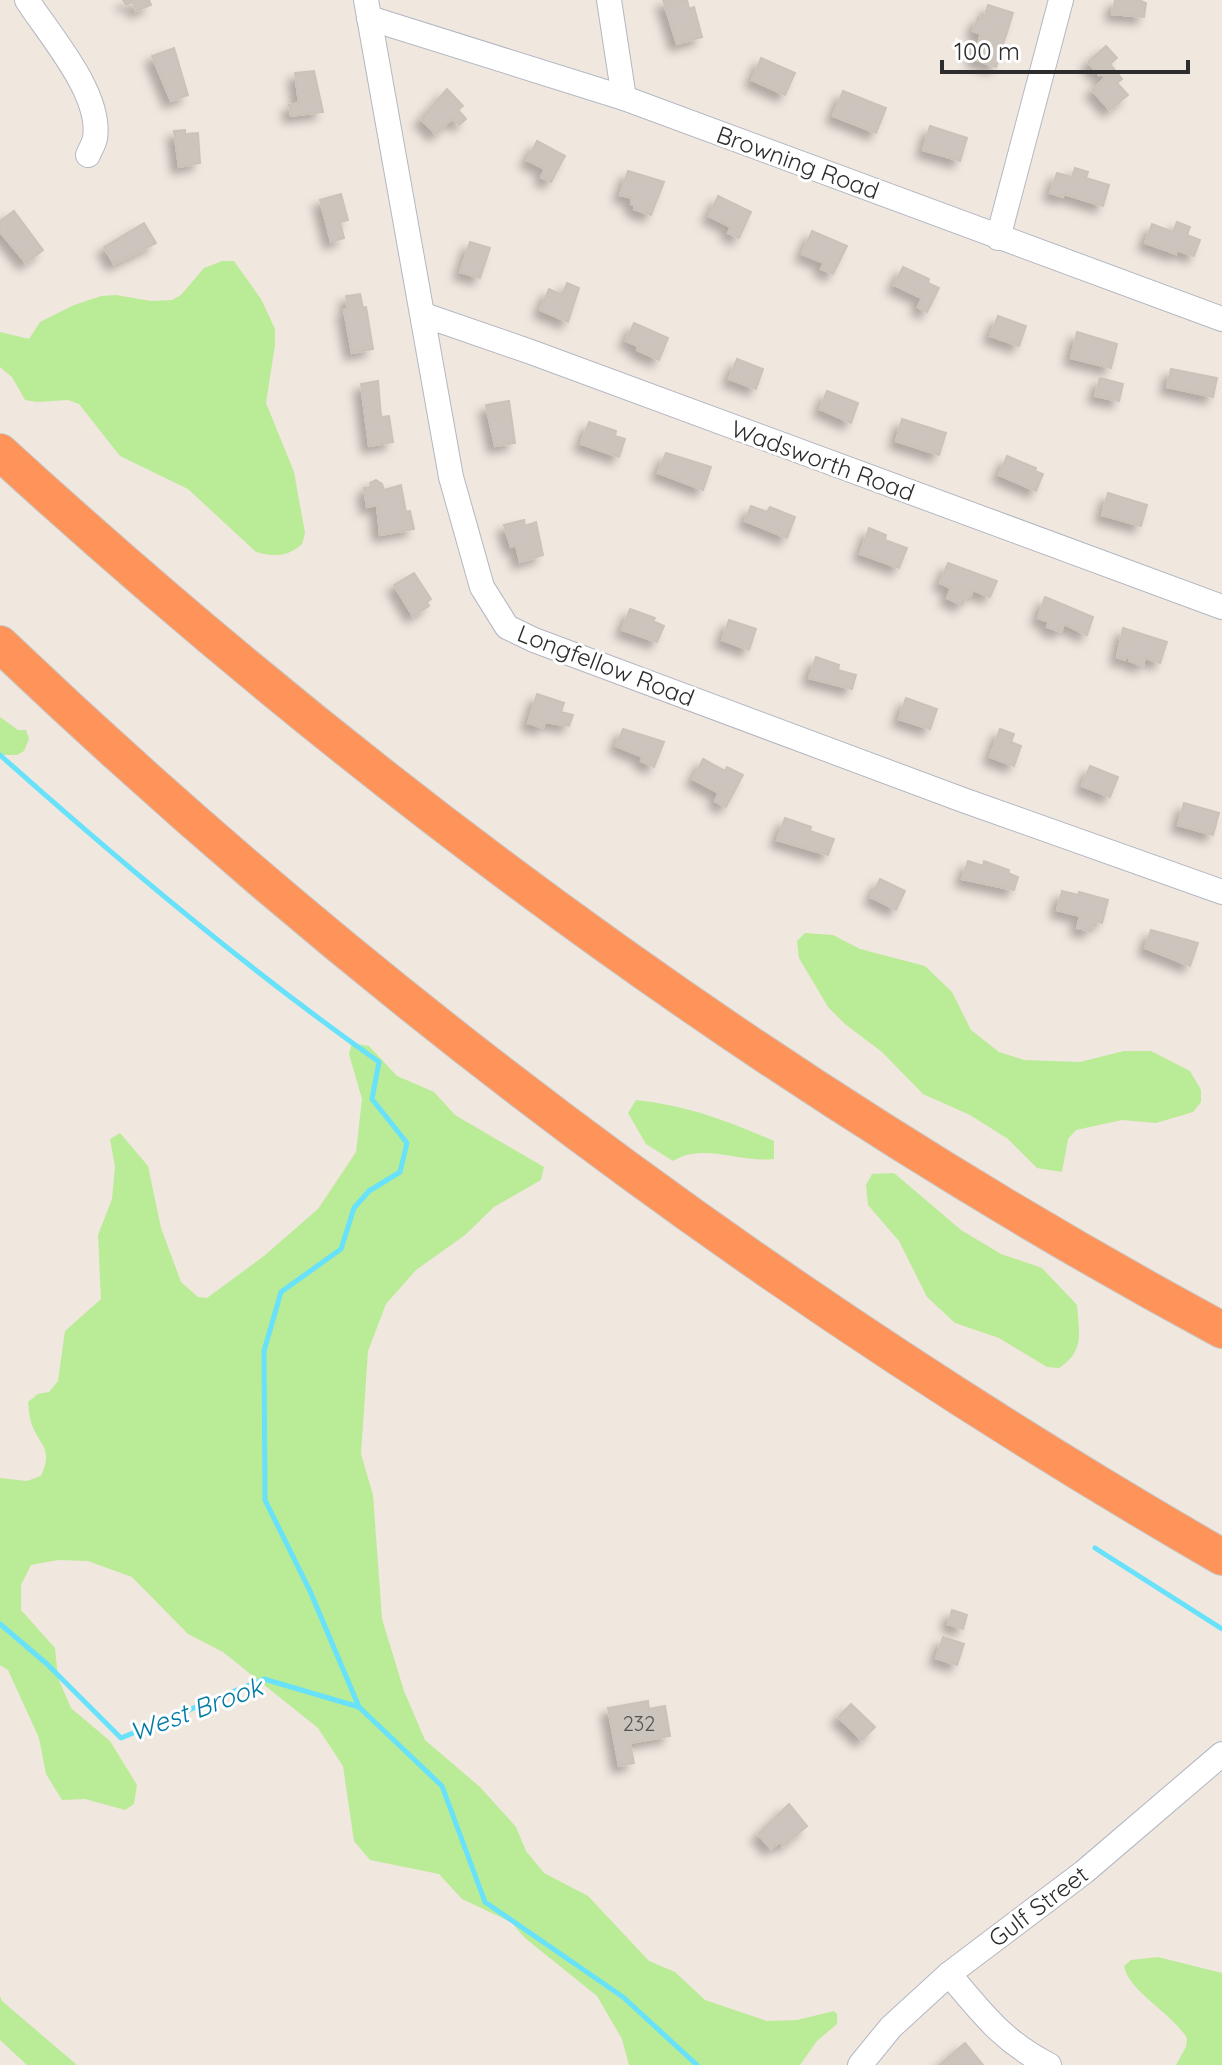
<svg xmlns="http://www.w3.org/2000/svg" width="1222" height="2065" font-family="Quicksand,sans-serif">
<defs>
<filter id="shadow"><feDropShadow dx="-7" dy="7" stdDeviation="4" flood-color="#0004"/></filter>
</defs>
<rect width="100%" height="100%" fill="#f0e7df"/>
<g fill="#baeb96">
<path d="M222 261H234L261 299 275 329V345L266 403 294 472 305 533 302 544C288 557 274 557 256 552L188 489 120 456 79 404 68 400 37 402 25 400 12 377 0 367V332L29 339 40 322 74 305 101 296 116 295 151 301 172 300 181 295 204 268Z"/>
<path d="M0 717 18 730H26L29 739 24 751 17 755H0Z"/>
<path d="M805 933 833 935 860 949 925 966 952 992 971 1030 999 1052 1024 1060 1080 1062 1124 1051H1151L1190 1071 1201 1090V1102L1193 1112 1156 1123 1122 1120 1076 1130 1068 1139 1062 1172 1037 1168 1008 1139 970 1115 923 1094 882 1052 845 1024 828 1007 799 958 797 941Z"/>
<path d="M352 1043 369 1046 397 1076 434 1092 455 1115 544 1167 541 1180 494 1207 465 1235 416 1270 386 1304 368 1351 361 1454 373 1495 382 1619 404 1691 425 1740 480 1787 516 1827 526 1851 544 1873 588 1896 649 1961 675 1972 705 2000 767 2021 797 2020 834 2011 837 2014V2024L817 2041 800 2065H629L622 2039 597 1996 525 1938 511 1922 462 1899 439 1874 370 1860 354 1841 343 1766 318 1728 223 1652 188 1634 132 1577 88 1561 58 1560 31 1565 21 1585V1610L55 1648 58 1678 71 1708 110 1741 137 1785 134 1804 125 1810 85 1799 62 1800 46 1774 39 1738 8 1670 0 1665V1478L27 1481 41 1476C54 1446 39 1447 31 1422 29 1416 29 1408 28 1402L38 1394 49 1392 58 1381 65 1331 101 1299 98 1235 112 1199 115 1167 110 1139 120 1133 148 1166 161 1228 181 1282 198 1297 207 1298 264 1256 318 1209 356 1152 362 1099 349 1054Z"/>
<path d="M636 1100C686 1105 728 1121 774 1141V1159C741 1163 702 1142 673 1161L646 1144 628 1113Z"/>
<path d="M894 1173 961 1230 1001 1254 1042 1268 1077 1305C1079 1333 1085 1351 1059 1368L1047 1367 999 1338 955 1323 927 1297 899 1241 868 1205 866 1185 872 1174Z"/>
<path d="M1158 1957 1222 1973V2065H1176L1186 2047 1187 2038C1172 2013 1129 1992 1124 1966L1131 1960Z"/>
<path d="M0 1996 2 2001 77 2065H27L0 2040Z"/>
</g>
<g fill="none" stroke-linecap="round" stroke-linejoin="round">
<g stroke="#68e1fb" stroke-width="5">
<path d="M0 755C121 863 246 968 379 1062L372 1099 407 1143 400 1172 369 1191 354 1208 341 1249 281 1292 264 1351 265 1500 310 1591 359 1707"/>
<path d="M1095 1548 1222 1629"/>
<path d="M0 1624 47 1664 121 1738 264 1679 359 1707 442 1786 485 1902 623 1997 697 2065"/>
</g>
</g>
<g fill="#cbc5bd" stroke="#ccc3b8" stroke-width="2" filter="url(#shadow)">
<path d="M123 0H149L151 5 136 11 133 2 126 5Z"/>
<path d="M663 0H687L689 9 694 7 702 37 677 44Z"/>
<path d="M1115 0H1139L1146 3 1144 17 1112 14Z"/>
<path d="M988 5 1013 13 996 67 973 59 981 34 973 31 978 17 984 19Z"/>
<path d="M1106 46 1117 58 1110 64 1122 79 1117 83 1128 95 1110 110 1092 90 1105 78 1101 73 1099 75 1088 62Z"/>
<path d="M174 48 188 95 171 101 152 56Z"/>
<path d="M761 58 795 73 785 95 752 80Z"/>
<path d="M314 71 323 112 291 116 289 105 299 103 295 73Z"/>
<path d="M447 89 463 106 458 110 466 119 459 125 453 118 436 134 421 119Z"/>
<path d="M843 91 886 108 876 133 833 116Z"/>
<path d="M930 126 967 138 960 161 923 150Z"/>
<path d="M185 130V134L198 133 200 163 179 167 174 131Z"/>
<path d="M537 141 565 156 551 182 541 177 545 169 527 160Z"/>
<path d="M1075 168 1088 172 1086 178 1109 185 1103 206 1064 194 1063 197 1050 193 1057 173 1072 177Z"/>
<path d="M628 171 664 182 651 215 634 209 635 205 631 204 632 198 620 195Z"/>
<path d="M341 194 348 220 340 222 344 238 331 242 320 200Z"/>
<path d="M718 196 751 212 739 238 728 233 731 227 709 216Z"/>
<path d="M14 211 43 250 26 263 0 232V221Z"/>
<path d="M1177 222 1190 227 1187 235 1200 240 1194 256 1177 250 1176 254 1145 243 1152 224 1173 232Z"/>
<path d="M144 223 156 243 114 264 104 247Z"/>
<path d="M812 231 847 246 833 274 821 269 824 263 802 254Z"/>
<path d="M470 242 490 248 480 278 460 272Z"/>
<path d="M903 267 929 279 928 283 939 288 927 312 918 307 922 298 894 285Z"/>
<path d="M567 283 579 288 568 322 540 310 549 289 562 295Z"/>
<path d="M360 294 363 308 366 307 373 349 352 353 344 310 348 309 346 296Z"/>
<path d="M998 316 1026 326 1019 346 990 336Z"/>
<path d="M634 323 668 338 659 360 637 350 638 346 626 341Z"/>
<path d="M1077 332 1117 344 1111 368 1071 358Z"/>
<path d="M737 359 763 369 756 389 729 379Z"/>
<path d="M1171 369 1217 378 1213 397 1167 387Z"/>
<path d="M1100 378 1123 384 1119 401 1095 396Z"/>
<path d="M378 381 381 417 389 416 393 442 369 446 361 384Z"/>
<path d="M827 391 858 403 851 423 820 409Z"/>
<path d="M509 401 515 443 495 446 486 405Z"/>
<path d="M902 419 946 433 939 455 896 441Z"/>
<path d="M589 422 616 431 615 436 625 439 619 457 581 444Z"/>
<path d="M666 453 711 467 703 490 658 473Z"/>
<path d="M1007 456 1036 468 1035 471 1043 474 1036 491 999 475Z"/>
<path d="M376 480 382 484 384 490 401 485 406 512 410 511 414 529 380 535 377 505 367 507 364 488 371 487 370 483Z"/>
<path d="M1108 493 1147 505 1141 526 1102 515Z"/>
<path d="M751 506 767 512 770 507 795 517 787 538 745 521Z"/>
<path d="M524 520 525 526 536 522 543 555 520 562 516 545 511 547 504 525Z"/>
<path d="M869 528 886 535 885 540 907 548 899 568 860 554Z"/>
<path d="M948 563 997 581 990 597 973 590 970 597 966 596 962 605 947 598 951 588 940 583Z"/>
<path d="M414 573 431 599 427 602 429 606 413 616 394 585Z"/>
<path d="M1045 597 1093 617 1087 635 1064 624 1061 632 1047 627 1049 622 1038 618Z"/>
<path d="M630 609 655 618 653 621 664 626 657 642 622 630Z"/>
<path d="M729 620 756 629 749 650 722 640Z"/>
<path d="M1123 628 1167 642 1160 663 1145 658 1143 666 1129 661 1130 658 1126 656 1125 660 1117 657Z"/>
<path d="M816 657 839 665 838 670 856 675 852 689 809 678Z"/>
<path d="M537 694 564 703 561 712 573 715 569 726 545 722 543 728 528 723Z"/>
<path d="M906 698 937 709 930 729 899 719Z"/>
<path d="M623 729 664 742 654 767 641 761 643 757 616 746Z"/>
<path d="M1000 729 1014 734 1011 742 1021 746 1014 766 990 757Z"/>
<path d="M703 759 725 771 727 767 743 775 726 807 715 801 719 793 693 779Z"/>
<path d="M1090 766 1118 777 1110 797 1082 786Z"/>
<path d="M1184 803 1219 813 1213 835 1178 825Z"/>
<path d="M785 818 811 827 810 831 834 839 828 855 777 840Z"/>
<path d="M968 861 983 866 984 861 1009 870 1008 873 1018 877 1014 890 962 879Z"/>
<path d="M880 879 905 891 896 910 871 897Z"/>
<path d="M1062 891 1078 895 1079 892 1108 900 1102 923 1094 921 1091 931 1077 928 1080 916 1057 910Z"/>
<path d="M1151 930 1198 943 1190 966 1145 948Z"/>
<path d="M952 1610 967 1615 963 1629 948 1624Z"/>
<path d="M943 1637 964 1644 957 1665 936 1658Z"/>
<path d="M648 1701 649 1709 665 1706 670 1736 630 1743 634 1763 619 1766 608 1708Z"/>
<path d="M851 1704 875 1727 862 1740 838 1717Z"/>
<path d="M789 1804 807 1826 783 1846 780 1842 771 1849 758 1834Z"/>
<path d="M965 2043 983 2065H939Z"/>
</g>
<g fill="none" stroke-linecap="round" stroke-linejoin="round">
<g stroke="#b3b7c2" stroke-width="26">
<g id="minor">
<path d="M27 0C50 36 102 94 95 138 94 144 90 150 88 155"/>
<path d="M366 0 451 477 482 587 507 627 534 640 963 800 1222 892"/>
<path d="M609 0 624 98"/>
<path d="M369 18 624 98 1222 319"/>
<path d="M998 238 1061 0"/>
<path d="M424 315 531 352 1222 607"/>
<path d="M949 1974C982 2013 1002 2041 1049 2065"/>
<path d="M860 2065 891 2027 949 1974 1084 1872 1222 1754"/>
</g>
</g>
<g stroke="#c8c8c8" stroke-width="38">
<g id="highway">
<path d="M0 452C371 791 779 1091 1222 1330"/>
<path d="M0 644C369 996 781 1302 1222 1557"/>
</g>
</g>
<use href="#minor" stroke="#fff" stroke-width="24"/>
<use href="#highway" stroke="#ff945a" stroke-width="36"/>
</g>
<g text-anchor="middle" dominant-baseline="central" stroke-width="6" stroke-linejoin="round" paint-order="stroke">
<g font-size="20" fill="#545351">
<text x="639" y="1723">232</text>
</g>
<g font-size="24" fill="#2d2d2d" stroke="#fff">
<text transform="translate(798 162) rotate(20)">Browning Road</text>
<text transform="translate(823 460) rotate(20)">Wadsworth Road</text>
<text transform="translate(606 665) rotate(21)">Longfellow Road</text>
<text transform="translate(1038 1906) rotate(-37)">Gulf Street</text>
</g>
<g font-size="26" font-style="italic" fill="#017ba6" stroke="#fff">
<text transform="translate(196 1709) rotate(-20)">West Brook</text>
</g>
</g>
<path d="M942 60v12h246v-12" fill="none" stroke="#2d2d2d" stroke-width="4"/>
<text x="954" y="60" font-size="24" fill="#2d2d2d" stroke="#ffffff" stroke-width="6" paint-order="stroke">100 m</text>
</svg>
